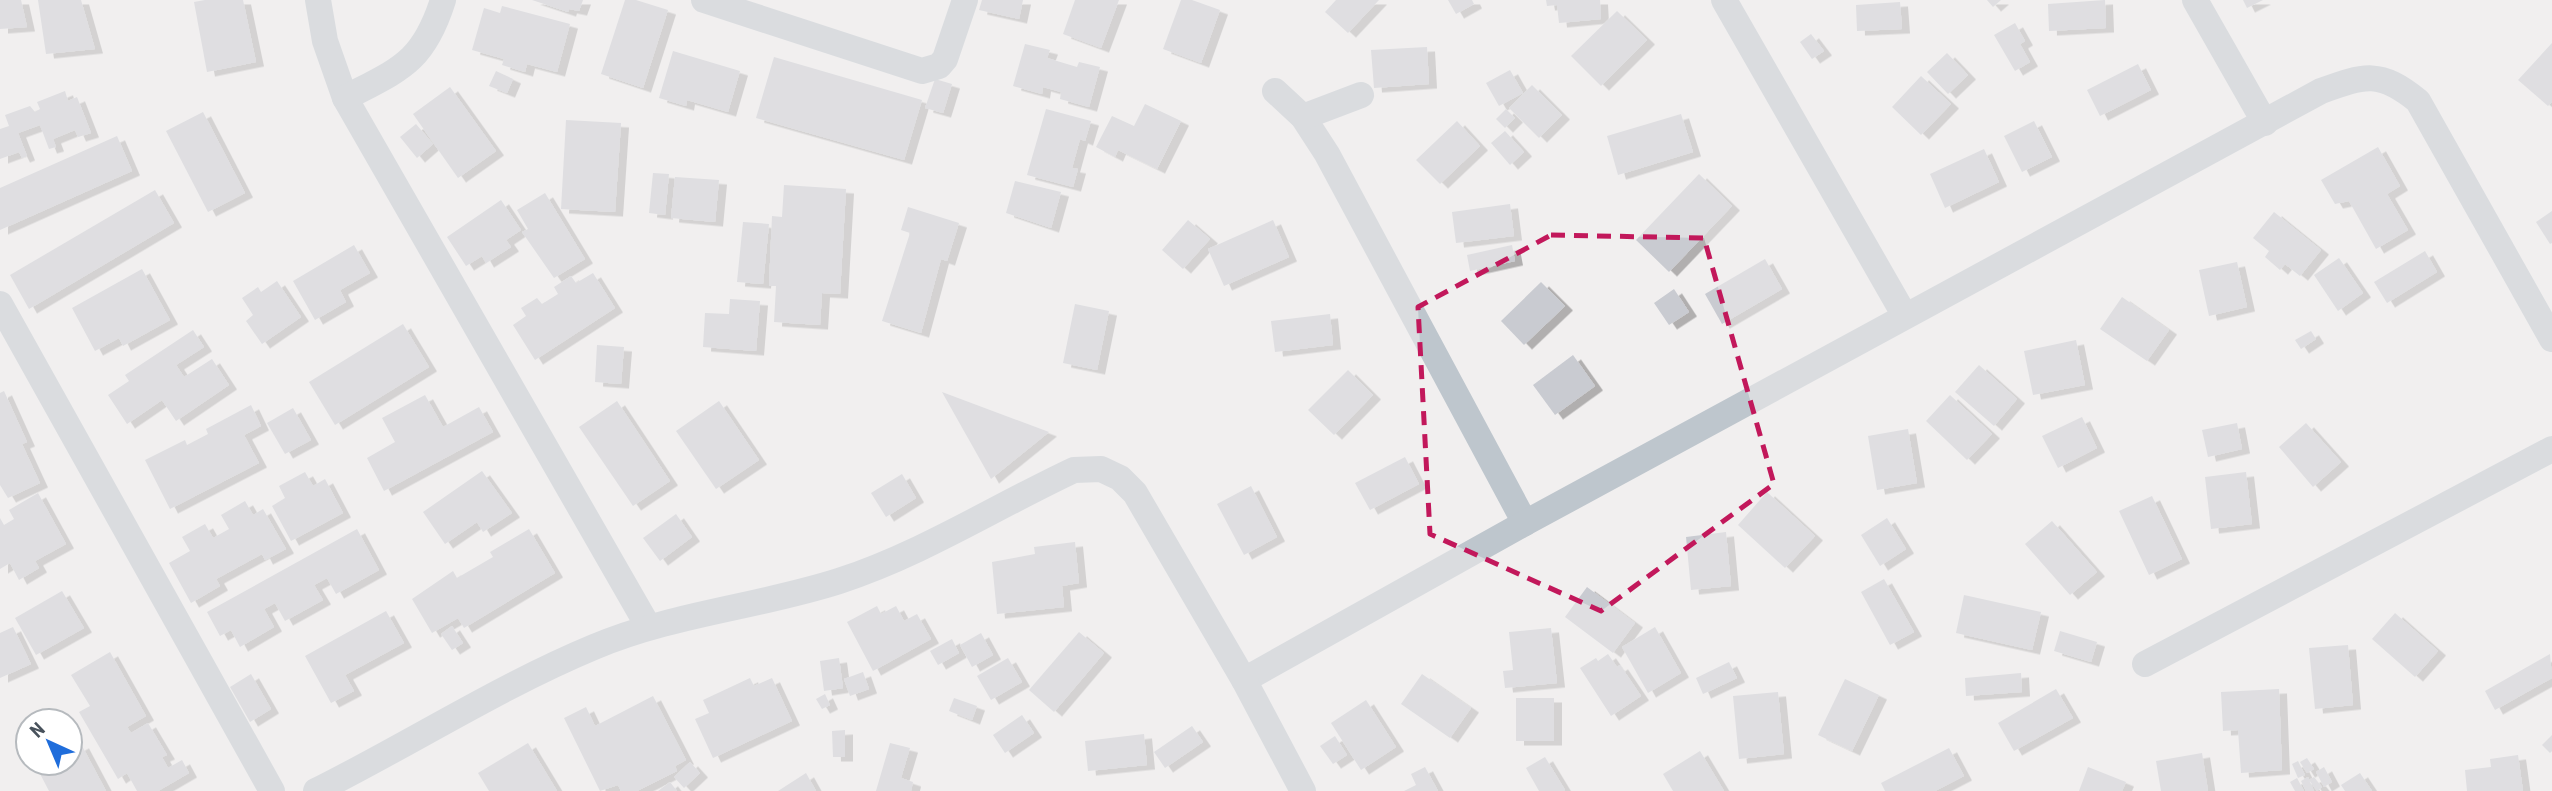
<svg xmlns="http://www.w3.org/2000/svg" width="2552" height="791" font-family="'Roboto Condensed',sans-serif">
<defs>
<filter id="shadow"><feDropShadow dx="8" dy="4.5" stdDeviation="0" flood-color="#0004"/></filter>
</defs>
<rect width="100%" height="100%" fill="#f1efef"/>
<g fill="#c9cbd1" filter="url(#shadow)">
<path d="M0 0H21L27 27 0 29Z"/>
<path d="M38 0H81L95 49 46 54Z"/>
<path d="M205 0H243L256 62 207 72 194 2Z"/>
<path d="M532 0H583L579 11 569 9 568 12Z"/>
<path d="M625 0H636L668 10 643 88 601 74Z"/>
<path d="M982 0H1023L1019 19 979 10Z"/>
<path d="M1075 0H1119L1101 48 1063 34Z"/>
<path d="M1181 0H1192L1220 10 1201 63 1163 49Z"/>
<path d="M1336 0H1379L1348 33 1325 12Z"/>
<path d="M1448 0H1472L1474 4 1456 14Z"/>
<path d="M1546 0H1600L1601 19 1559 23 1557 5 1547 6Z"/>
<path d="M1987 0H2001L1993 7Z"/>
<path d="M2105 0 2106 28 2049 31 2048 4Z"/>
<path d="M2243 0H2263L2247 8Z"/>
<path d="M1900 2 1902 29 1857 31 1856 5Z"/>
<path d="M502 6 570 24 557 72 527 64 525 72 502 65 504 59 472 50 484 8 500 13Z"/>
<path d="M1617 11 1647 40 1601 86 1571 56Z"/>
<path d="M2015 23 2025 41 2020 44 2030 62 2015 71 1994 35Z"/>
<path d="M1811 34 1824 51 1812 59 1800 42Z"/>
<path d="M2552 43V102L2548 106 2518 80Z"/>
<path d="M1025 44 1050 50 1047 58 1077 67 1079 62 1100 67 1089 107 1060 99 1061 92 1043 87 1042 94 1013 86Z"/>
<path d="M1427 47 1429 84 1374 88 1371 50Z"/>
<path d="M673 51 740 71 728 112 687 100 686 106 659 98Z"/>
<path d="M1947 53 1968 75 1948 94 1927 72Z"/>
<path d="M774 57 922 100 904 160 756 118Z"/>
<path d="M2138 64 2151 90 2100 116 2087 90Z"/>
<path d="M1510 70 1523 93 1499 106 1486 83Z"/>
<path d="M496 71 513 79 507 93 489 86Z"/>
<path d="M1921 76 1951 104 1921 135 1892 107Z"/>
<path d="M935 79 952 84 943 113 925 108Z"/>
<path d="M1532 85 1562 115 1539 138 1509 108Z"/>
<path d="M450 87 496 151 458 178 413 114Z"/>
<path d="M65 91 68 101 77 97 91 133 78 137 75 130 53 139 56 147 49 149 40 125 18 133 27 156 22 158 19 152 0 159V129L9 126 5 115 30 106 35 112 40 109 37 102Z"/>
<path d="M1145 104 1181 121 1157 169 1118 150 1115 157 1096 147 1112 116 1134 126Z"/>
<path d="M1046 109 1091 121 1085 141 1080 139 1072 168 1078 169 1073 187 1027 175Z"/>
<path d="M1506 109 1515 118 1505 128 1496 119Z"/>
<path d="M203 112 245 193 208 212 166 131Z"/>
<path d="M1681 114 1693 152 1618 175 1607 136Z"/>
<path d="M566 120 621 123 615 212 561 209Z"/>
<path d="M1457 121 1480 146 1440 184 1416 160Z"/>
<path d="M2034 121 2052 157 2022 172 2004 136Z"/>
<path d="M416 124 433 144 417 158 400 137Z"/>
<path d="M1505 131 1524 152 1510 165 1491 143Z"/>
<path d="M117 136 132 171 0 230V188Z"/>
<path d="M2378 147 2400 186 2387 194 2408 230 2376 249 2349 201 2335 204 2321 180Z"/>
<path d="M1984 149 1999 182 1945 208 1930 174Z"/>
<path d="M653 173 669 174 665 215 649 213Z"/>
<path d="M1699 174 1732 206 1669 272 1636 240Z"/>
<path d="M675 177 719 180 715 222 671 218Z"/>
<path d="M1015 181 1061 192 1051 228 1006 213Z"/>
<path d="M784 185 846 189 840 294 822 293 820 325 774 322 776 286H769L772 216 782 217Z"/>
<path d="M155 190 174 223 29 309 10 275Z"/>
<path d="M545 193 585 259 554 278 522 232 528 229 517 210Z"/>
<path d="M501 200 521 230 506 240 511 247 486 263 482 256 466 266 447 237Z"/>
<path d="M1510 204 1514 236 1456 243 1452 212Z"/>
<path d="M908 207 959 223 947 261 941 259 921 333 882 321 910 233 901 230Z"/>
<path d="M2552 211V243L2550 244 2536 222Z"/>
<path d="M2274 212 2321 250 2300 276 2285 264 2280 270 2265 257 2269 251 2253 238Z"/>
<path d="M1188 220 1210 239 1183 269 1162 250Z"/>
<path d="M1273 220 1289 257 1224 286 1208 249Z"/>
<path d="M743 222 769 224 763 284 737 282Z"/>
<path d="M354 245 370 273 340 290 346 302 315 320 293 281Z"/>
<path d="M1512 245 1515 261 1470 271 1467 255Z"/>
<path d="M2425 251 2437 272 2387 303 2374 282Z"/>
<path d="M2339 258 2363 293 2338 311 2314 275Z"/>
<path d="M1765 259 1782 289 1722 324 1705 294Z"/>
<path d="M2237 262 2247 307 2209 316 2199 270Z"/>
<path d="M142 269 170 320 123 346 119 338 95 351 72 308Z"/>
<path d="M593 273 615 308 535 360 513 325 526 316 521 308 537 298 542 304 558 294 554 287 571 276 576 283Z"/>
<path d="M277 281 301 317 262 344 246 321 253 315 242 298 258 287 261 292Z"/>
<path d="M1541 282 1565 306 1524 345 1501 321Z"/>
<path d="M1674 289 1689 312 1669 325 1654 303Z"/>
<path d="M2122 297 2169 330 2147 361 2100 329Z"/>
<path d="M730 299 760 301 756 351 703 347 705 313 729 314Z"/>
<path d="M1075 304 1109 311 1097 370 1063 363Z"/>
<path d="M1330 314 1333 345 1275 352 1271 321Z"/>
<path d="M403 324 429 367 335 425 309 382Z"/>
<path d="M193 330 204 347 176 365 184 377 212 359 229 385 176 421 162 400 127 424 108 395 129 381 125 375Z"/>
<path d="M2311 331 2316 339 2301 349 2295 340Z"/>
<path d="M2076 340 2085 385 2033 395 2024 351Z"/>
<path d="M597 345 624 347 621 384 595 382Z"/>
<path d="M1573 355 1595 386 1555 415 1533 385Z"/>
<path d="M1979 365 2017 399 1994 426 1955 392Z"/>
<path d="M1348 370 1373 395 1334 435 1308 410Z"/>
<path d="M4 391 27 442 22 444 40 483 8 498 0 485V393Z"/>
<path d="M942 392 1049 432 991 479Z"/>
<path d="M425 395 443 427 479 407 493 432 384 491 367 458 395 442 382 418Z"/>
<path d="M1950 395 1992 434 1967 460 1926 421Z"/>
<path d="M617 401 670 481 633 506 579 427Z"/>
<path d="M719 401 759 460 716 489 676 431Z"/>
<path d="M251 405 261 426 244 435 259 463 170 509 145 460 185 440 187 445 208 434 206 429Z"/>
<path d="M293 408 311 440 285 454 267 423Z"/>
<path d="M2082 417 2097 448 2058 468 2042 436Z"/>
<path d="M2237 423 2242 449 2208 457 2202 430Z"/>
<path d="M2306 423 2341 462 2313 487 2279 447Z"/>
<path d="M1908 429 1917 483 1877 490 1868 436Z"/>
<path d="M1405 457 1419 484 1370 510 1355 483Z"/>
<path d="M482 471 512 513 483 532 477 522 445 544 423 512Z"/>
<path d="M305 472 313 486 325 479 343 513 291 541 272 506 285 498 279 486Z"/>
<path d="M2246 472 2252 524 2211 529 2205 477Z"/>
<path d="M902 474 916 498 886 517 871 493Z"/>
<path d="M1251 486 1277 537 1244 555 1217 504Z"/>
<path d="M1767 492 1815 536 1785 568 1738 525Z"/>
<path d="M38 493 66 544 35 561 39 568 19 580 10 563 0 569V518L4 525 14 519 9 510Z"/>
<path d="M2152 496 2182 559 2149 575 2119 511Z"/>
<path d="M245 501 253 515 263 509 286 549 265 560 262 554 216 579 220 586 191 603 169 563 190 551 182 537 205 524 213 538 229 529 221 515Z"/>
<path d="M676 514 692 537 660 561 643 538Z"/>
<path d="M1887 518 1906 549 1880 566 1861 535Z"/>
<path d="M2052 521 2097 572 2070 595 2025 544Z"/>
<path d="M357 529 379 570 336 594 327 578 314 585 323 600 285 621 275 603 264 609 274 627 240 647 231 630 220 636 207 612Z"/>
<path d="M529 529 555 573 464 628 458 618 432 633 412 599 453 571 457 578 493 557 490 552Z"/>
<path d="M1726 532 1731 586 1691 590 1686 537Z"/>
<path d="M1075 542 1079 583 1062 586 1064 607 997 614 992 562 1035 554 1034 547Z"/>
<path d="M1884 579 1914 632 1890 645 1861 592Z"/>
<path d="M1587 587 1635 623 1613 653 1565 617Z"/>
<path d="M62 591 84 628 36 655 15 618Z"/>
<path d="M1964 595 2041 612 2032 650 1956 633Z"/>
<path d="M877 606 881 614 896 606 904 621 917 614 931 639 873 671 847 622Z"/>
<path d="M386 611 404 643 345 675 354 691 331 703 305 656Z"/>
<path d="M2395 613 2438 651 2415 677 2372 639Z"/>
<path d="M452 626 463 643 452 650 441 634Z"/>
<path d="M13 627 31 664 0 678V633Z"/>
<path d="M1655 627 1681 673 1648 693 1622 647Z"/>
<path d="M1551 628 1557 683 1505 688 1503 671 1513 670 1509 632Z"/>
<path d="M2060 631 2097 642 2091 662 2054 651Z"/>
<path d="M1079 632 1104 653 1054 712 1029 690Z"/>
<path d="M981 633 993 655 972 667 960 645Z"/>
<path d="M952 639 959 653 938 665 930 651Z"/>
<path d="M2348 645 2353 705 2315 709 2309 648Z"/>
<path d="M110 652 146 716 127 727 131 733 148 723 167 755 162 757 168 768 182 760 189 773 158 791H137L127 773 118 779 79 712 90 706 71 675Z"/>
<path d="M1608 654 1617 667 1620 665 1641 696 1611 716 1580 668 1596 658 1598 661Z"/>
<path d="M2550 654 2552 678 2495 710 2485 691Z"/>
<path d="M839 658 843 688 824 691 820 661Z"/>
<path d="M1008 658 1022 682 991 700 977 676Z"/>
<path d="M1729 662 1737 678 1703 694 1696 678Z"/>
<path d="M863 672 869 689 850 696 844 679Z"/>
<path d="M2021 673 2022 692 1966 696 1965 678Z"/>
<path d="M251 674 271 709 250 722 230 687Z"/>
<path d="M1422 674 1471 708 1450 738 1401 704Z"/>
<path d="M750 678 754 686 772 678 792 721 713 758 695 719 709 713 703 700Z"/>
<path d="M1845 679 1879 695 1852 751 1818 735Z"/>
<path d="M2056 689 2073 718 2014 751 1998 723Z"/>
<path d="M2279 689 2282 770 2241 773 2238 730 2223 731 2221 692Z"/>
<path d="M1778 692 1784 754 1739 759 1733 696Z"/>
<path d="M825 694 830 705 822 709 816 699Z"/>
<path d="M653 696 686 760 675 766 677 771 637 791H621L618 785 600 791 564 718 586 707 595 726Z"/>
<path d="M954 698 977 706 972 720 949 711Z"/>
<rect x="1516" y="698" width="38" height="43"/>
<path d="M1366 700 1396 747 1361 770 1331 723Z"/>
<path d="M1022 715 1034 733 1005 753 993 735Z"/>
<path d="M1192 726 1203 742 1165 768 1154 752Z"/>
<path d="M845 730V757H833L832 731Z"/>
<path d="M1144 734 1147 765 1088 771 1085 741Z"/>
<path d="M2552 735V751L2550 753 2542 745Z"/>
<path d="M1335 736 1347 755 1333 764 1320 746Z"/>
<path d="M528 743 557 791H489L478 773Z"/>
<path d="M890 743 910 748 901 778 913 782 911 791H876Z"/>
<path d="M81 744 106 791H49L37 768 46 763H70V750Z"/>
<path d="M1949 748 1964 776 1935 791H1885L1881 783Z"/>
<path d="M1700 751 1724 791H1673L1663 774Z"/>
<path d="M2202 753 2208 791H2161L2156 761Z"/>
<path d="M2518 755 2523 791H2467L2465 770 2491 767 2490 759Z"/>
<path d="M1545 757 1565 790 1563 791H1539L1526 768Z"/>
<path d="M2307 758 2314 769 2307 773 2300 762Z"/>
<path d="M2298 761 2305 775 2298 778 2292 764Z"/>
<path d="M690 762 700 773 684 788 674 777Z"/>
<path d="M1425 767 1438 791H1404L1416 785 1411 774Z"/>
<path d="M2088 767 2126 782 2122 791H2079Z"/>
<path d="M2324 767 2332 782 2324 787 2316 772Z"/>
<path d="M806 773 816 791H778Z"/>
<path d="M2360 773 2372 791H2345L2341 785Z"/>
<path d="M2308 777 2314 791H2306L2301 781Z"/>
<path d="M2314 777 2322 787 2317 791 2309 780Z"/>
<path d="M2297 778 2304 791H2295L2290 782Z"/>
<path d="M670 782 677 791H658Z"/>
</g>
<g fill="none" stroke-linecap="round" stroke-linejoin="round">
<g stroke="#bec6cd" stroke-width="26">
<path d="M318 0 325 41 345 98 648 626"/>
<path d="M704 0 922 71 939 66 945 59 965 0"/>
<path d="M1724 0 1905 316"/>
<path d="M2195 0 2265 123"/>
<path d="M1275 91 1303 117 1327 154 1525 523"/>
<path d="M345 98C400 69 423 63 443 0"/>
<path d="M1303 117 1361 95"/>
<path d="M0 304 272 791"/>
<path d="M2145 664 2552 449"/>
<path d="M1244 680 1525 523 2321 91C2365 75 2380 70 2418 101L2552 339"/>
<path d="M316 791C408 745 500 686 594 647 672 614 758 607 839 581 922 554 995 507 1074 470L1101 469 1120 478 1135 493 1244 680 1303 791"/>
</g>
</g>
<path d="M0 0H2552V791H0ZM1551 235 1704 238 1774 484 1601 611 1430 534 1418 307Z" fill="#f1efef" fill-opacity=".55" fill-rule="evenodd"/>
<path fill="none" stroke="#c2185b" stroke-width="5" stroke-dasharray="14 9" stroke-linejoin="round" d="M1551 235 1704 238 1774 484 1601 611 1430 534 1418 307Z"/>
<g transform="translate(49 742) rotate(316)"><circle r="33" fill="#ffffff" stroke="#b6babe" stroke-width="2"/>
<path d="M0-5L12 26L0 18L-12 26Z" fill="#1f6ddb"/>
<text y="-10" font-size="19" font-weight="bold" text-anchor="middle" fill="#48525c">N</text>
</g>
</svg>
